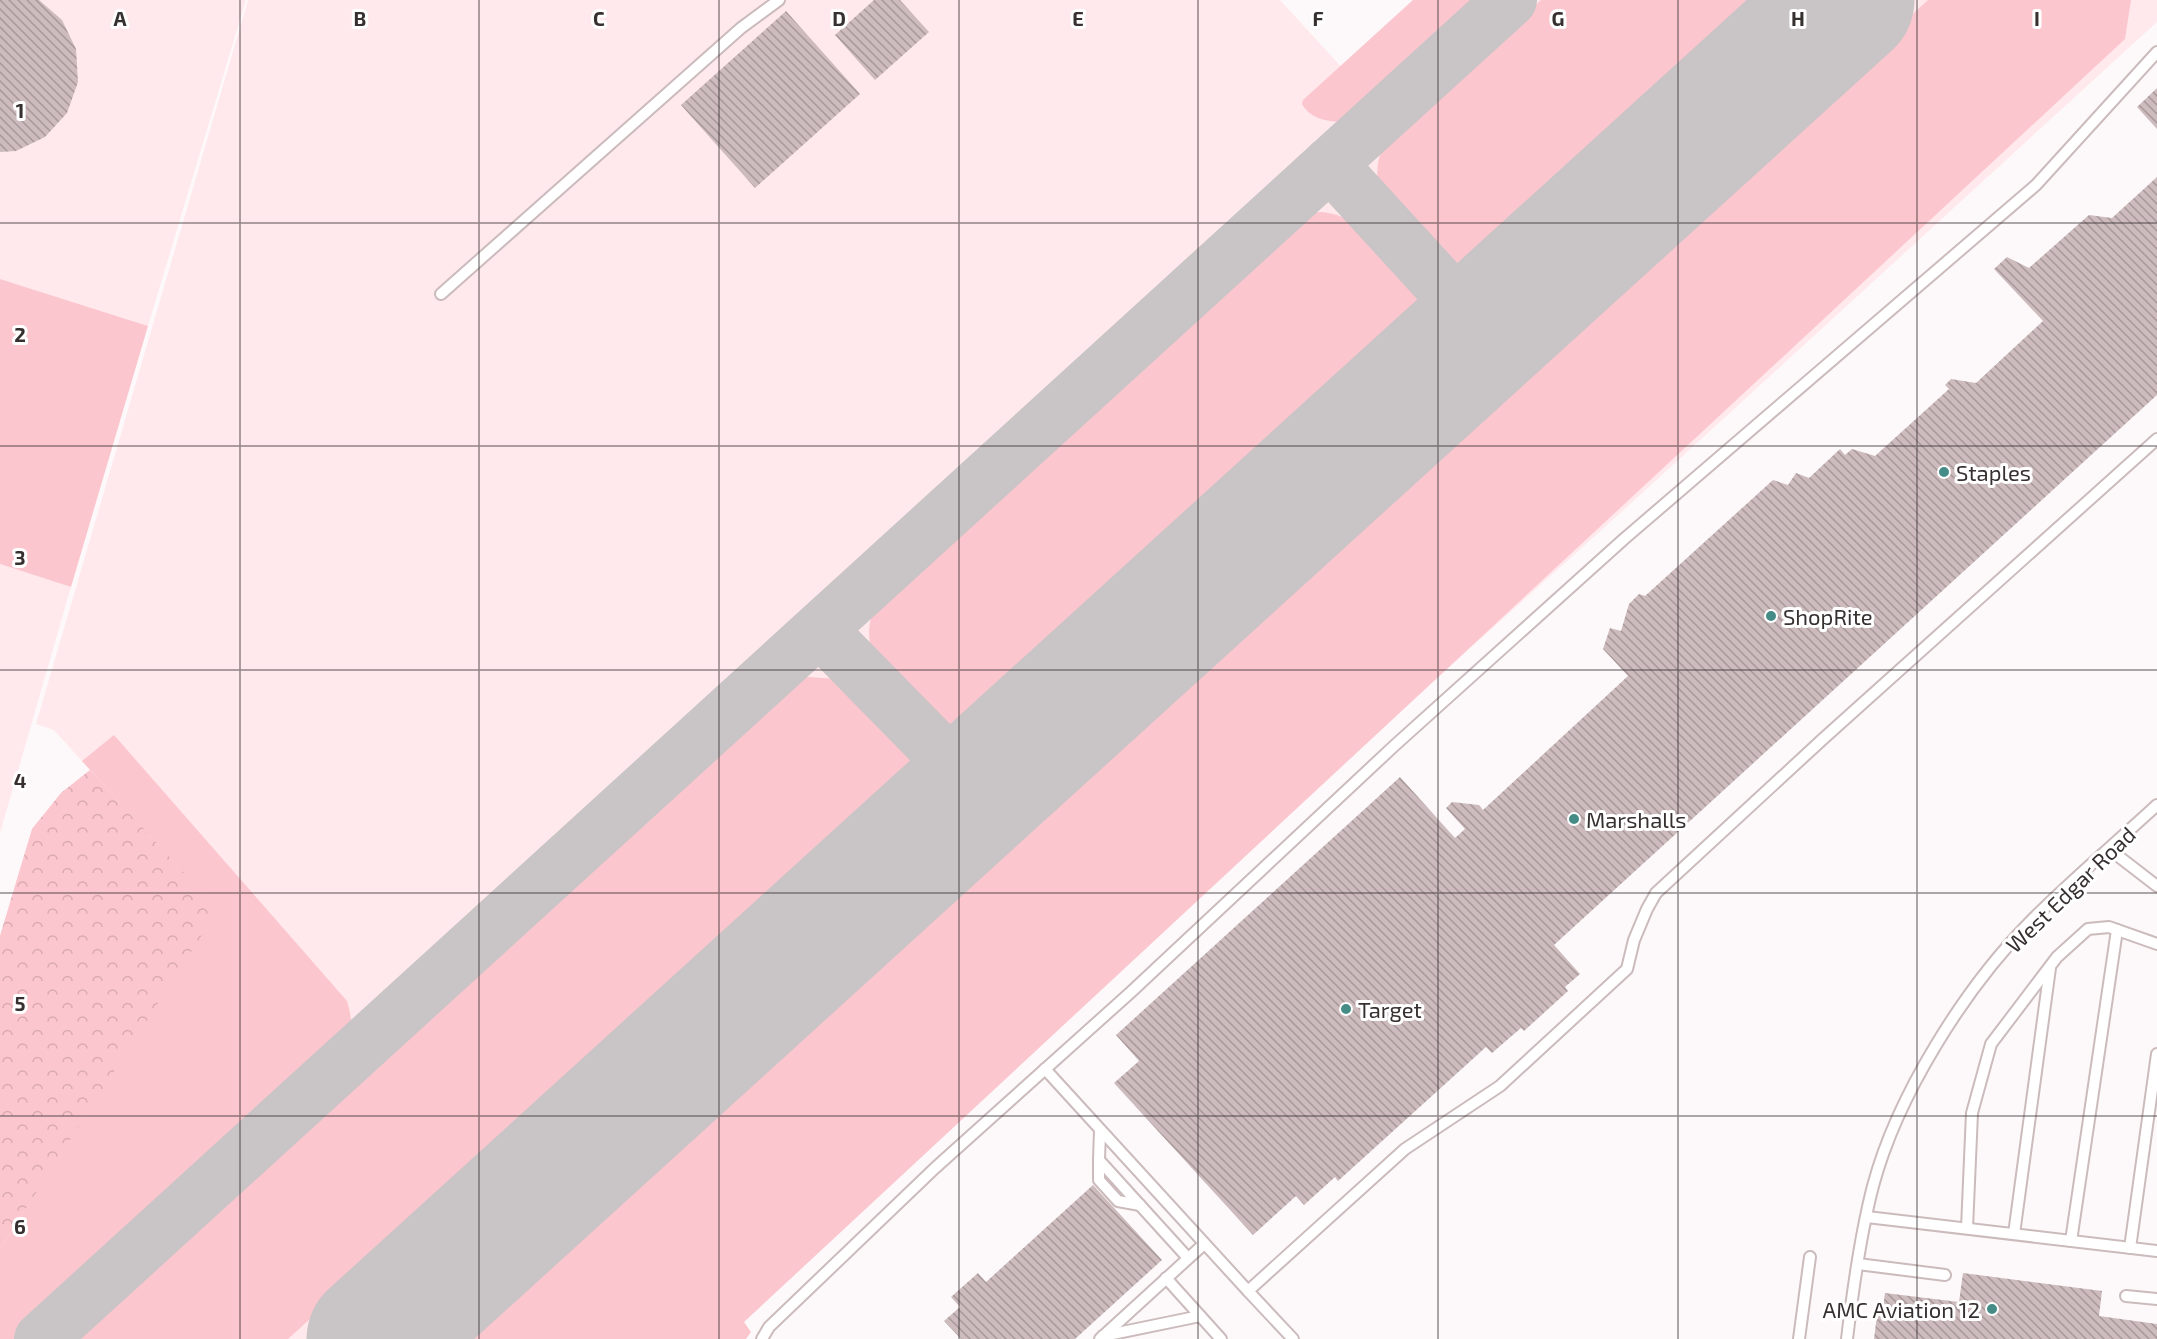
<svg xmlns="http://www.w3.org/2000/svg" width="2157" height="1339" font-family="'Exo 2',sans-serif">
<defs>
<pattern id="forest-crowns" width="20" height="18" patternUnits="userSpaceOnUse" patternTransform="scale(1.5)"><rect width="20" height="18" fill="#fcc6ce"/><path d="M2 6a3 3 0 1 1 6 0M12 15a3 3 0 1 1 6 0" fill="none" stroke="#d9aab1"/></pattern>
<pattern id="building-back-hatch" width="6" height="6" patternUnits="userSpaceOnUse" patternTransform="scale(1.5)"><rect width="6" height="6" fill="#cdbbbd"/><path d="M-1 5l2 2M0 0l6 6M5-1l2 2" fill="none" stroke="#a7989a"/></pattern>
</defs>
<rect width="100%" height="100%" fill="#fdf9fa"/>
<g fill="#ffe9ec">
<path d="M0 0H246L148 326 0 279Z"/>
<path d="M248 0H1280L1347 73 1428 0H2157V22L1605 527 1253 843 718 1339H0V936L32 829 61 793 90 770 54 730 36 724Z"/>
<path d="M0 564 71 587 0 833Z"/>
</g>
<g fill="#fcc6ce">
<path d="M1413 0H1495L1361 119C1343 124 1313 124 1302 104L1303 100Z"/>
<path d="M1541 0H1759L1463 269 1458 270C1440 264 1385 203 1379 185 1374 168 1380 149 1390 136Z"/>
<path d="M1928 0H2131L2125 39 744 1322 751 1332 746 1339H457Z"/>
<path d="M1322 212C1366 216 1395 264 1423 295L1425 303 954 732 945 733C928 721 878 670 872 651 866 633 870 617 877 601L1291 223 1310 213Z"/>
<path d="M0 279 148 326 71 587 0 564Z"/>
<path d="M809 677 837 679 850 686 911 753 916 760 915 768 288 1339H71L791 680Z"/>
<path d="M114 735 347 1001C352 1018 353 1029 348 1046L24 1339H0V1249L217 910 82 761Z"/>
</g>
<path fill="url(#forest-crowns)" d="M90 770 218 910 0 1249V936L32 829 61 793Z"/>
<g fill="none" stroke-linecap="round" stroke-linejoin="round">
<g stroke="#c9c4c6" stroke-width="54">
<path d="M1330 164 1483 331"/>
<path d="M820 630 977 790"/>
<path d="M41 1339 1510 0"/>
</g>
<path stroke="#c9c4c6" stroke-width="135" d="M374 1339 1847 0"/>
</g>
<g fill="url(#building-back-hatch)">
<path d="M0 0H39L62 20 76 49 78 82 67 113 45 137 16 151 0 152Z"/>
<path d="M874 0H900L929 32 875 80 835 35Z"/>
<path d="M786 11 860 94 755 188 681 105Z"/>
<path d="M2157 88V129L2137 107Z"/>
<path d="M2157 177V395L1554 945 1580 974 1565 987 1568 991 1524 1031 1521 1028 1492 1053 1486 1047 1338 1181 1335 1177 1304 1205 1296 1196 1253 1235 1114 1083 1139 1061 1116 1035 1400 777 1455 838 1465 829 1446 808 1452 802 1479 805 1483 810 1628 676 1603 649 1610 628 1621 631 1629 604 1639 594 1645 596 1773 480 1788 485 1796 473 1809 478 1840 449 1845 455 1852 449 1875 456 1949 389 1945 385 1951 379 1976 383 2043 321 1994 269 2007 257 2029 268 2089 215 2112 218Z"/>
<path d="M1093 1185 1162 1260 1075 1339H961L944 1321 960 1307 951 1297 978 1273 986 1282Z"/>
<path d="M1963 1273 2102 1291 2099 1316 2157 1324V1339H1874L1877 1315 1882 1316 1885 1293 1959 1302Z"/>
</g>
<g fill="none" stroke-linecap="round" stroke-linejoin="round">
<g stroke="#ccbbbd" stroke-width="14">
<g id="service">
<path d="M441 294 741 28 779 0"/>
<path d="M2109 849 2157 886"/>
<path d="M1045 1069 1248 1291"/>
<path d="M1100 1131 1099 1160 1188 1258"/>
<path d="M1099 1160V1180L1118 1201 1140 1205"/>
<path d="M1867 1217 2157 1251"/>
<path d="M1967 1228 1972 1113 1991 1044 2057 957 2088 929 2109 927 2157 944"/>
<path d="M2014 1234 2050 968"/>
<path d="M2071 1241 2117 930"/>
<path d="M2130 1248 2157 1054"/>
<path d="M1858 1264 1945 1275"/>
<path d="M1166 1278 1221 1339"/>
<path d="M2126 1296 2157 1299"/>
<path d="M1103 1336 1200 1316"/>
<path d="M762 1339 769 1327 935 1168 1131 992 1394 746 1624 539 2036 185 2157 52"/>
<path d="M1100 1339 1204 1244"/>
<path d="M1293 1339 1248 1291 1405 1149 1500 1086 1627 969 1634 940 1647 909 1656 893 1824 738 2157 439"/>
<path d="M1799 1339 1810 1257"/>
<path d="M1847 1339C1853 1288 1860 1236 1873 1186 1897 1096 1964 989 2030 922 2070 881 2115 844 2157 805"/>
</g>
</g>
<use href="#service" stroke="#fff" stroke-width="10"/>
</g>
<path fill="none" stroke="#373031" stroke-width="1.5" stroke-opacity="0.55" d="M240 0V1339M479 0V1339M719 0V1339M959 0V1339M1198 0V1339M1438 0V1339M1678 0V1339M1917 0V1339M0 223H2157M0 446H2157M0 670H2157M0 893H2157M0 1116H2157"/>
<g fill="#458c87" stroke="#fff" stroke-width="2">
<circle cx="1944" cy="472" r="6"/>
<circle cx="1771" cy="616" r="6"/>
<circle cx="1574" cy="819" r="6"/>
<circle cx="1346" cy="1009" r="6"/>
<circle cx="1992" cy="1309" r="6"/>
</g>
<g text-anchor="middle" dominant-baseline="central" stroke-width="6" stroke-linejoin="round" paint-order="stroke">
<g font-size="22" fill="#373031" stroke="#fff" text-anchor="start">
<text x="1956" y="472">Staples</text>
<text x="1783" y="616">ShopRite</text>
<text x="1586" y="819">Marshalls</text>
<text x="1358" y="1009">Target</text>
<text x="1980" y="1309" text-anchor="end">AMC Aviation 12</text>
</g>
<g font-size="22" fill="#373031" stroke="#fff">
<text transform="translate(2070 889) rotate(-44)">West Edgar Road</text>
</g>
</g>
<g font-size="20" text-anchor="middle" font-weight="bold" fill="#373031" stroke="#fff" stroke-width="6" stroke-linejoin="round" paint-order="stroke">
<text x="120" y="26">A</text>
<text x="360" y="26">B</text>
<text x="599" y="26">C</text>
<text x="839" y="26">D</text>
<text x="1078" y="26">E</text>
<text x="1318" y="26">F</text>
<text x="1558" y="26">G</text>
<text x="1798" y="26">H</text>
<text x="2037" y="26">I</text>
<text x="20" y="118">1</text>
<text x="20" y="342">2</text>
<text x="20" y="565">3</text>
<text x="20" y="788">4</text>
<text x="20" y="1011">5</text>
<text x="20" y="1234">6</text>
</g>
</svg>
